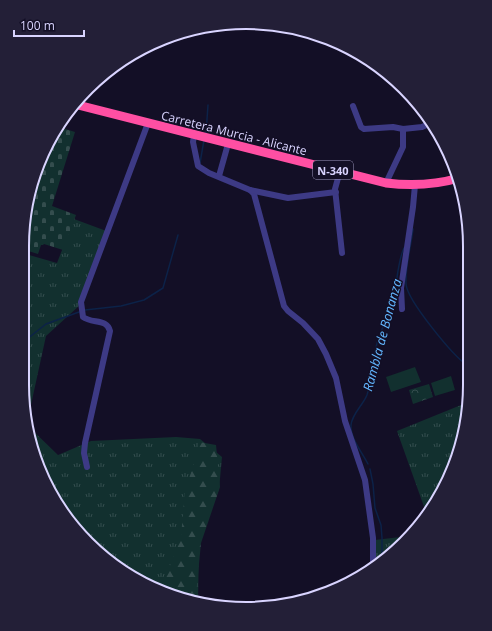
<svg xmlns="http://www.w3.org/2000/svg" width="492" height="631" font-family="'Open Sans',sans-serif">
<defs>
<pattern id="grass-tufts" width="24" height="20" patternUnits="userSpaceOnUse"><rect width="24" height="20" fill="#12302f"/><path d="M3 7l-1-3M5 7V3M7 7l1-3M15 17l-1-3M17 17v-4M19 17l1-3" fill="none" stroke="#344d4e"/></pattern>
<pattern id="forest-firs" width="22" height="20" patternUnits="userSpaceOnUse"><rect width="22" height="20" fill="#12302f"/><path d="M5 1l3.5 6h-7zM16 11l3.5 6h-7z" fill="#344d4e"/></pattern>
<pattern id="cemetery-stones" width="16" height="16" patternUnits="userSpaceOnUse"><rect width="16" height="16" fill="#12302f"/><path d="M2 7V4a2 2 0 0 1 4 0v3zM10 15v-3a2 2 0 0 1 4 0v3z" fill="#344d4e"/></pattern>
<pattern id="park-crowns" width="20" height="18" patternUnits="userSpaceOnUse"><rect width="20" height="18" fill="#12302f"/><path d="M2 6a3 3 0 1 1 6 0M12 15a3 3 0 1 1 6 0" fill="none" stroke="#344d4e"/></pattern>
</defs>
<rect width="100%" height="100%" fill="#130f26"/>
<g fill="url(#grass-tufts)">
<path d="M74 219 109 232 80 305 46 336 27 423 22 385V253L57 263Z"/>
<path d="M466 403V428L432 510 427 515 397 431Z"/>
<path d="M27 425 58 455 91 441 176 437 200 439 222 457 219 489 199 544 198 603 188 601 134 579 88 544 52 497 30 443Z"/>
<path d="M409 536 394 553 373 568 375 540Z"/>
</g>
<path fill="url(#forest-firs)" d="M199 442 216 445 220 487 201 543 196 595 194 602 188 601 157 589 166 576 181 537 185 490 195 461Z"/>
<path fill="url(#cemetery-stones)" d="M59 127 75 132 52 206 76 215 63 250 44 244 43 245H41L38 254 22 249V232L34 174Z"/>
<path fill="url(#park-crowns)" d="M429 384 433 397 413 404 409 390Z"/>
<g fill="#12302f">
<path d="M415 367 421 382 391 392 386 377Z"/>
<path d="M451 376 455 390 435 396 431 383Z"/>
</g>
<g fill="none" stroke-linecap="round" stroke-linejoin="round">
<g stroke="#0c2248" stroke-width="1.5">
<path d="M206 134 208 105"/>
<path d="M200 163 204 140"/>
<path d="M413 229C411 247 405 266 406 284 407 300 453 356 467 365"/>
<path d="M85 310 121 306 144 300 163 288 178 235"/>
<path d="M22 343 46 324 79 312"/>
<path d="M368 464C362 452 350 438 351 425 352 414 363 405 367 395 372 380 372 363 376 347 380 330 390 314 394 296 397 282 398 260 404 248"/>
<path d="M370 469 373 484 375 508 381 525 382 538V562"/>
</g>
<g stroke="#3d3a85" stroke-width="6">
<path d="M353 106 361 127 364 129 393 127 403 129 422 127 431 123"/>
<path d="M194 135 193 142 198 166 209 173 250 190 254 194 284 306 288 311 303 323 318 339 326 354 336 378 345 421 365 480 373 538V568"/>
<path d="M340 171 335 189 342 253"/>
<path d="M219 176 228 144"/>
<path d="M386 183 403 147V129"/>
<path d="M250 190 288 198 336 192"/>
<path d="M402 309 401 288 413 207 415 185"/>
<path d="M87 467 84 453 85 443 110 331C107 318 92 324 83 317L81 302 148 123"/>
</g>
<path stroke="#ff4fa3" stroke-width="9" d="M74 104 386 183C411 186 435 185 459 178"/>
</g>
<g text-anchor="middle" dominant-baseline="central" stroke-width="3" stroke-linejoin="round" paint-order="stroke">
<rect fill="#130f26" stroke="#9e99be" stroke-width="1" x="313" y="161" width="40" height="18" rx="3"/>
<g font-size="11" font-weight="bold" fill="#d9d4ff">
<text x="333" y="170">N-340</text>
</g>
<g font-size="12" fill="#d9d4ff" stroke="#130f26">
<text transform="translate(234 133) rotate(14)">Carretera Murcia - Alicante</text>
</g>
<g font-size="13" font-style="italic" fill="#62b6ff" stroke="#130f26">
<text transform="translate(382 335) rotate(-75)">Rambla de Bonanza</text>
</g>
</g>
<path d="M0 0H492V631H0ZM246 29H246A217 217 0 0 1 463 246V385A217 217 0 0 1 246 602H246A217 217 0 0 1 29 385V246A217 217 0 0 1 246 29Z" fill="#231f37" fill-rule="evenodd"/>
<path fill="none" stroke="#d9d4ff" stroke-width="2" d="M246 29H246A217 217 0 0 1 463 246V385A217 217 0 0 1 246 602H246A217 217 0 0 1 29 385V246A217 217 0 0 1 246 29Z"/>
<path d="M14 30v6h70v-6" fill="none" stroke="#d9d4ff" stroke-width="2"/>
<text x="20" y="30" font-size="12" fill="#d9d4ff" stroke="#130f26" stroke-width="3" paint-order="stroke">100 m</text>
</svg>
